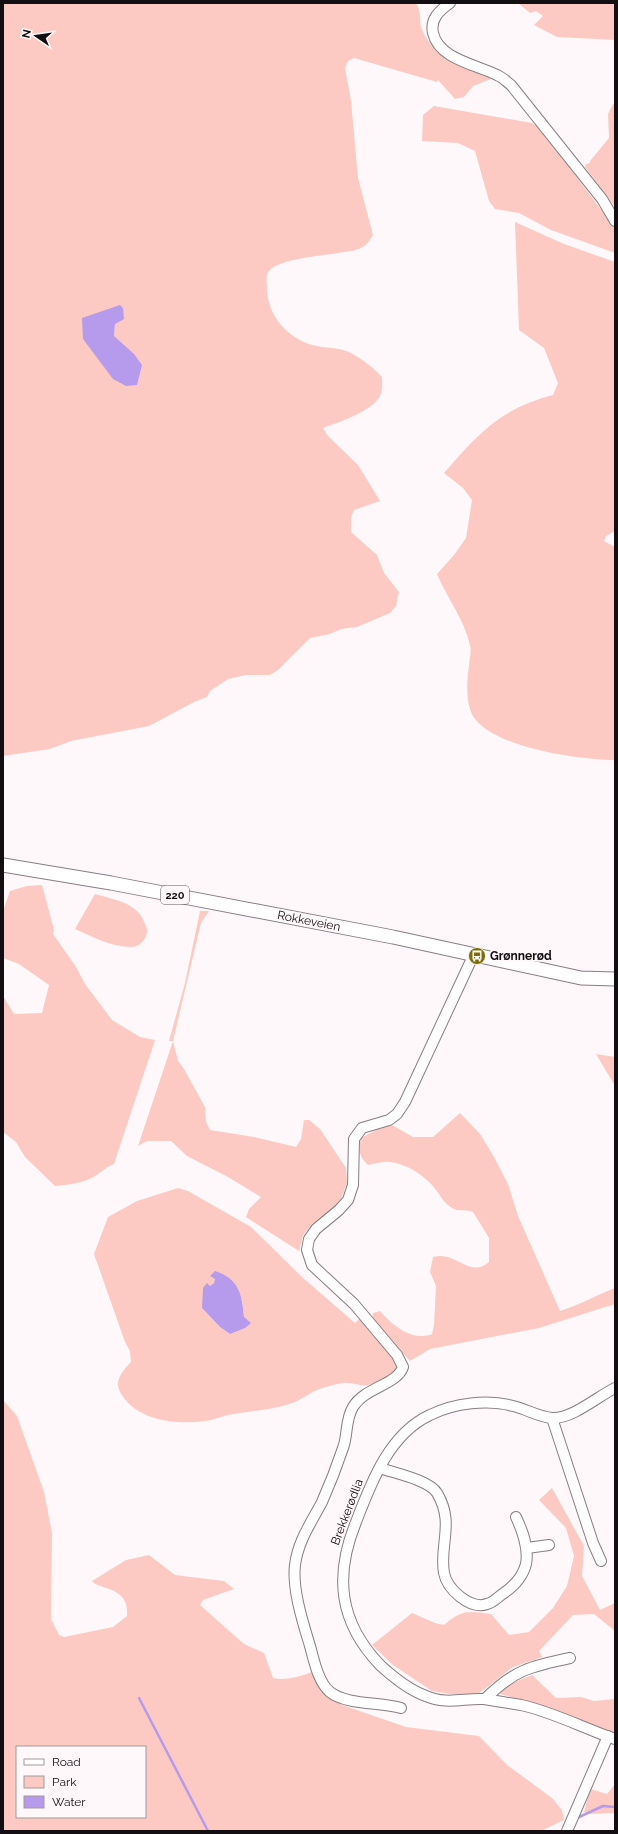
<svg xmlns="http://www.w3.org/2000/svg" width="618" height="1834" font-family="Raleway,sans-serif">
<rect width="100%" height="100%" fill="#fef8fb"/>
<g fill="#fccac2" fill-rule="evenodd">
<path d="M3 3H416C423 14 418 21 422 30 436 60 463 66 491 79L473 86 464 97 455 99 438 80 437 82 354 58 348 61 345 68 351 101 358 178 373 235C370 240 367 245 361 248 344 256 272 255 267 275 266 279 267 284 267 287 267 313 283 333 306 343 320 349 337 346 351 353 362 359 374 368 382 377 382 383 383 391 380 396 371 412 339 422 323 428L328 436 358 465 380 501 354 510 351 517V532L377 555 384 573 399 592 396 606 390 613 357 627 341 629 330 634 310 638 278 670 270 675H246L228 679 210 691 207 697 194 702 149 726 71 741 50 749 3 756ZM82 318 115 324 114 336Z"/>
<path d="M518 3H615V40L557 37 534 25 543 16 536 11 530 13Z"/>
<path d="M613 104H615V207L585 167 586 164 590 163V161L609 138 608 114Z"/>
<path d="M434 106 532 123 540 128 614 227 615 253 551 230 519 213 495 209 489 201 475 151 458 143 422 141 423 115Z"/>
<path d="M515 222 564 244 615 262V531L606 536 604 541 615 547V760C582 760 480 747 470 709 466 696 467 679 469 666 469 660 472 651 470 645 464 619 447 598 437 574L454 555 466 538 472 500 463 488 444 473C479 433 500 409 553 395L558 383 544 348 519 330Z"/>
<path d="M42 885 54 930 53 934 76 967 85 984 112 1020 140 1037 155 1040 114 1164C106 1167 102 1172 95 1176 83 1183 69 1185 55 1186L25 1157 16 1142 3 1132V996L14 1014 42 1013 49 985 19 964 3 958V911L10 891 27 886Z"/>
<path d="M95 894C114 900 138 902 145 924 147 928 148 931 146 936 144 941 139 946 133 947 113 948 93 937 75 929Z"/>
<path d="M200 911H209L201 923 173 1041 178 1061 184 1069 205 1107 206 1122 210 1130 254 1137 296 1147 301 1139 304 1120H309L320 1129 346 1168 347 1183 340 1201 329 1212 312 1224 303 1235 299 1251 246 1217 249 1209 261 1197 228 1177 187 1156 171 1141H147L138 1146 173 1041H169L185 983Z"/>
<path d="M596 1054 615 1057V1086Z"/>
<path d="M460 1113 480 1134 494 1157 508 1184 518 1216 560 1311C580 1305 596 1295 615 1288V1304L539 1328 430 1349 410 1361 372 1320 373 1313 380 1311C392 1325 412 1342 432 1334L434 1325 436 1286 430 1272 433 1257C456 1250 469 1279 489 1262V1238L473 1212C467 1209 458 1212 452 1208 444 1203 442 1198 436 1190 427 1177 406 1163 389 1162 383 1161 375 1164 368 1165 359 1157 358 1149 361 1138L378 1129 392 1125 413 1137H433Z"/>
<path d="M178 1188 188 1191 251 1227 303 1278 355 1323 360 1318 396 1359 398 1366C392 1375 379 1383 368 1385 361 1387 352 1382 344 1383 336 1384 325 1387 317 1390 311 1392 305 1397 299 1400 279 1410 255 1410 234 1414 224 1415 215 1420 205 1421 178 1425 141 1421 124 1398 112 1383 120 1374 131 1362L130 1351 125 1342 94 1254 108 1217 137 1201ZM215 1279 242 1300 244 1318 250 1323 230 1334 220 1327 202 1308 210 1286 214 1283Z"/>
<path d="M3 1400 17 1416 44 1492 52 1533 51 1619 59 1635 64 1637 113 1627 127 1616C128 1598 120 1592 103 1587 99 1585 95 1585 92 1581L126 1560 149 1555 175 1575 224 1581 234 1589 203 1600 200 1605 244 1644 264 1653 273 1678C286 1681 302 1676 314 1671L323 1689 342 1705 406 1727 479 1736 507 1765 552 1798 562 1810 564 1820 541 1831H3ZM17 1747H145V1817H17Z"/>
<path d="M552 1488 584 1546 582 1576 600 1610 615 1603V1631L594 1614 573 1615 539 1651 542 1657 513 1667 478 1694H450L432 1691 393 1665 372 1645 412 1613 435 1623 444 1625C462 1609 469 1611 491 1614L509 1635 529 1632 553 1608 567 1586 574 1556 566 1528 539 1500Z"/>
<path d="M532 1675 556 1698 581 1697 594 1701 615 1699V1733L542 1706 500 1694 505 1686Z"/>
<path d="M615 1784V1813L590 1814 584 1812 590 1789 607 1794Z"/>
</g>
<g fill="#b69aeb">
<path d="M120 305 123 308 124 319 115 324 114 336 134 354 142 365 137 385 126 386 113 379 83 339 82 318Z"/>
<path d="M215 1271C239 1279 242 1294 244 1317L251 1323 245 1328 230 1334 220 1327 202 1308 203 1288 207 1283 210 1286 214 1283 215 1279 210 1276Z"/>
</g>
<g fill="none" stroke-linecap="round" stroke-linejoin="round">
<g stroke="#b69aeb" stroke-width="2.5">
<path d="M139 1698 208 1831"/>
<path d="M577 1818 603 1806 615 1807"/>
</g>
<g stroke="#897d83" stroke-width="12">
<g id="minor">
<path d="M450 3C439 11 430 19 433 33 439 60 479 65 499 76 503 78 507 82 511 85L602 199 615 221"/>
<path d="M615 1388C597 1397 572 1419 552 1418 539 1417 526 1409 513 1406 488 1399 454 1403 430 1415 389 1434 371 1483 356 1522 334 1576 339 1622 380 1665 393 1677 409 1690 426 1696 446 1705 464 1698 484 1699 496 1701 509 1703 521 1705 553 1712 583 1728 615 1739"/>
<path d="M552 1418 593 1543 601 1561"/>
<path d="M380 1468C394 1473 429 1480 437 1493 455 1523 439 1545 444 1573 447 1589 470 1610 487 1604 493 1603 499 1596 504 1593 514 1586 523 1576 526 1564 529 1548 523 1532 516 1517"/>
<path d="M527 1548 549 1545"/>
<path d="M485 1699C514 1670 531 1666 570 1658"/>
<path d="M401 1708C381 1702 346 1705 330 1692 318 1682 314 1660 310 1646 303 1623 292 1589 295 1565 298 1541 311 1523 322 1502 330 1484 337 1466 343 1448 348 1435 345 1420 353 1407 365 1387 397 1385 403 1367L397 1355 354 1304 312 1265 307 1250 309 1239 316 1229 339 1210 348 1200 353 1185 354 1139 362 1128 389 1120 397 1114 405 1102 474 954"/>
<path d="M567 1831 608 1736"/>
</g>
</g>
<g stroke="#897d83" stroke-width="15">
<path id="major" d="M3 865 111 883 393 937 581 978 615 979"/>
</g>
<use href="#minor" stroke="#fff" stroke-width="10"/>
<use href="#major" stroke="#fff" stroke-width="13"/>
</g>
<defs>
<g id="bus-disc" transform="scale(0.9)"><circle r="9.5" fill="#806c06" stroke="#fef8fb"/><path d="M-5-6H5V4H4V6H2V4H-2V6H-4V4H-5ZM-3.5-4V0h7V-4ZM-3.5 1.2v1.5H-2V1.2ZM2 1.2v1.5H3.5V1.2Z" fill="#fff"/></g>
</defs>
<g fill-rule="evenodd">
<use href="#bus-disc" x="477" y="956"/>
</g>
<g text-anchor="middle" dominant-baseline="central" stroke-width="3.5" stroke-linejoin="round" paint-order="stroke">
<rect fill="#fef8fb" stroke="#5a5457" stroke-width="1" x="161" y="886" width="28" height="18" rx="3"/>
<g font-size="11" font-weight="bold" fill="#130e11">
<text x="175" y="895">220</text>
</g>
<g font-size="12" fill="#130e11" stroke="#fef8fb">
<text transform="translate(309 921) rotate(11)">Rokkeveien</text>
<text transform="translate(347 1512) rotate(-69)">Brekkerødlia</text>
</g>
<g font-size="12" font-weight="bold" fill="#130e11" stroke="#fef8fb" text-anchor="start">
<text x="490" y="956">Grønnerød</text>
</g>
</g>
<rect width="618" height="1834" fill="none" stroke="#130e11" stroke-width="8"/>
<rect x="16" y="1746" width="130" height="72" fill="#fef8fb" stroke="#a09a9d"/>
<rect x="24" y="1759" width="20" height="6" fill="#ffffff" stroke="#a09a9d"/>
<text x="52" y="1766" font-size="12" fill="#130e11">Road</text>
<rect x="24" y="1776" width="20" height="12" fill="#fccac2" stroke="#a09a9d"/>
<text x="52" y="1786" font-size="12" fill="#130e11">Park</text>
<rect x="24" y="1796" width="20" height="12" fill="#b69aeb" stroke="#a09a9d"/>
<text x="52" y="1806" font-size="12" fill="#130e11">Water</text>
<g transform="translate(36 36) rotate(283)" stroke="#fef8fb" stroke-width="3" paint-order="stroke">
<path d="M0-3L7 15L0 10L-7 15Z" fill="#130e11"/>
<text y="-6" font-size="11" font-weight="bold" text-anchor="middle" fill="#130e11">N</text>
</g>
</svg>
